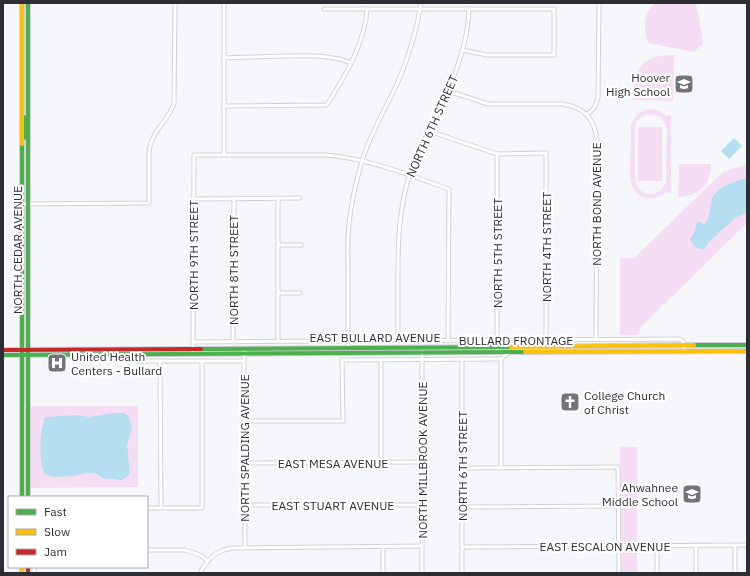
<svg xmlns="http://www.w3.org/2000/svg" width="750" height="576" font-family="'IBM Plex Sans',sans-serif">
<rect width="100%" height="100%" fill="#f6f7fb"/>
<g fill="#f5def4" fill-rule="evenodd">
<path d="M655 3H696L702 35 703 44 694 52 648 43C643 29 643 14 655 3Z"/>
<path d="M674 55 673 101 633 100C634 84 635 65 652 58 659 55 667 55 674 55Z"/>
<path d="M647 109 658 110 666 116 671 115V193L666 192C652 205 632 198 630 178L631 126C633 117 639 112 647 109ZM648 114C659 114 665 119 667 130L666 181C660 200 637 198 635 178V127C637 120 641 116 648 114Z"/>
<rect x="638" y="127" width="24" height="54"/>
<path d="M680 164H711C711 185 699 196 678 197L679 166Z"/>
<path d="M747 164V223L642 326 638 335H620V258H634L723 172Z"/>
<path d="M31 406H138V487L31 488Z"/>
<path d="M620 447H637V542H622L621 540Z"/>
<path d="M637 548V573H621V550L622 549Z"/>
</g>
<g fill="#b6def1">
<path d="M734 138 742 146 729 159 721 151Z"/>
<path d="M747 178V212L735 218 708 243 704 249C698 250 692 246 690 239L695 231 697 221 704 224C712 219 708 203 714 195 720 185 736 181 747 178Z"/>
<path d="M114 413H124L129 417 132 429 127 445 130 474 127 477 121 480 102 478 97 474 92 473H86L74 476 53 477 44 474C39 456 39 435 45 417L79 415 88 417Z"/>
</g>
<g fill="none" stroke-linecap="round" stroke-linejoin="round">
<g stroke="#d2d3d8" stroke-width="5">
<g id="street">
<path d="M224 3V155"/>
<path d="M324 9H554V55H487L462 50"/>
<path d="M224 58C244 57 263 57 283 56 306 56 330 54 351 63"/>
<path d="M448 91 488 104H562C583 107 594 117 597 139L596 340"/>
<path d="M224 106 326 105C330 101 333 95 336 90 350 68 366 36 367 9"/>
<path d="M587 115 594 108 598 98 599 3"/>
<path d="M429 131 497 154 546 153V340"/>
<path d="M497 154V353"/>
<path d="M194 199 300 198"/>
<path d="M21 204 149 203V152C151 131 167 123 174 104L175 3"/>
<path d="M278 245H301"/>
<path d="M278 293H300"/>
<path d="M278 341V198"/>
<path d="M398 341C398 318 398 296 398 274 398 241 399 209 409 177 416 154 428 133 439 111 454 79 468 44 469 9"/>
<path d="M193 342 680 339 683 341 684 352"/>
<path d="M233 342 234 198"/>
<path d="M348 348C348 324 348 300 348 275 348 258 347 241 349 224 351 203 356 182 362 161 370 134 385 110 397 84 408 59 417 30 421 3"/>
<path d="M193 351 194 155H325C367 158 409 175 449 189L448 340"/>
<path d="M422 351V573"/>
<path d="M244 352 245 547"/>
<path d="M137 355V361H244"/>
<path d="M381 360V462"/>
<path d="M462 360V573"/>
<path d="M160 361 161 508"/>
<path d="M244 421H343L342 360 501 359"/>
<path d="M244 463 422 462"/>
<path d="M501 467V359L508 353"/>
<path d="M462 468 618 467 619 573"/>
<path d="M245 505H422"/>
<path d="M462 507 618 506"/>
<path d="M147 508H202V361"/>
<path d="M383 547V573"/>
<path d="M462 547 747 545"/>
<path d="M147 550H185L200 555 208 561C216 552 221 550 233 548L422 546"/>
<path d="M34 567V573"/>
<path d="M201 573 202 569 208 561"/>
<path d="M657 573V545"/>
<path d="M696 573V545"/>
<path d="M735 573V545"/>
</g>
</g>
<g stroke="#d2d3d8" stroke-width="6">
<g id="fast">
<path d="M28 3V497"/>
<path d="M24 117 25 136 26 138 28 139"/>
<path d="M22 144V497"/>
<path d="M694 345H747"/>
<path d="M201 349 511 347"/>
<path d="M3 355 525 352"/>
</g>
</g>
<g stroke="#d2d3d8" stroke-width="6">
<g id="slow">
<path d="M22 3V144"/>
<path d="M511 347 694 345"/>
<path d="M525 352 747 351"/>
<path d="M22 567V573"/>
</g>
</g>
<g stroke="#d2d3d8" stroke-width="6">
<g id="jam">
<path d="M3 350 201 349"/>
<path d="M28 567V573"/>
</g>
</g>
<use href="#street" stroke="#fefefe" stroke-width="3"/>
<use href="#fast" stroke="#4caf50" stroke-width="4"/>
<use href="#slow" stroke="#ffc107" stroke-width="4"/>
<use href="#jam" stroke="#c62828" stroke-width="4"/>
</g>
<defs>
<g id="school-square" transform="scale(1)"><rect x="-9" y="-9" width="18" height="18" rx="4" fill="#73747a" stroke="#fff"/><path d="M0-5L7-2L0 1L-7-2ZM-4 1L0 2.5L4 1V4Q0 6-4 4Z" fill="#fff"/></g>
<g id="hospital-square" transform="scale(1)"><rect x="-9" y="-9" width="18" height="18" rx="4" fill="#73747a" stroke="#fff"/><path d="M-5-5h3v3.5h4V-5h3V5h-3V1.5h-4V5h-3Z" fill="#fff"/></g>
<g id="church-square" transform="scale(1)"><rect x="-9" y="-9" width="18" height="18" rx="4" fill="#73747a" stroke="#fff"/><path d="M-1.2-6h2.4v3.5h3.3v2.4h-3.3V6h-2.4V-.1h-3.3v-2.4h3.3Z" fill="#fff"/></g>
</defs>
<g fill-rule="evenodd">
<use href="#school-square" x="684" y="84"/>
<use href="#hospital-square" x="57" y="363"/>
<use href="#church-square" x="570" y="402"/>
<use href="#school-square" x="692" y="494"/>
</g>
<g text-anchor="middle" dominant-baseline="central" stroke-width="4" stroke-linejoin="round" paint-order="stroke">
<g font-size="12" fill="#2d2e34" stroke="#fff" text-anchor="end">
<text x="670" y="77">Hoover<tspan x="670" dy="14">High School</tspan></text>
<text x="71" y="356" text-anchor="start">United Health<tspan x="71" dy="14">Centers - Bullard</tspan></text>
<text x="584" y="395" text-anchor="start">College Church<tspan x="584" dy="14">of Christ</tspan></text>
<text x="678" y="487">Ahwahnee<tspan x="678" dy="14">Middle School</tspan></text>
</g>
<g font-size="12" fill="#2d2e34" stroke="#fff">
<text transform="translate(432 126) rotate(-66)">NORTH 6TH STREET</text>
<text transform="translate(596 204) rotate(-90)">NORTH BOND AVENUE</text>
<text transform="translate(546 247) rotate(-90)">NORTH 4TH STREET</text>
<text transform="translate(17 250) rotate(-90)">NORTH CEDAR AVENUE</text>
<text transform="translate(497 253) rotate(-90)">NORTH 5TH STREET</text>
<text transform="translate(193 255) rotate(-90)">NORTH 9TH STREET</text>
<text transform="translate(233 270) rotate(-90)">NORTH 8TH STREET</text>
<text x="375" y="337">EAST BULLARD AVENUE</text>
<text x="516" y="340">BULLARD FRONTAGE</text>
<text transform="translate(244 448) rotate(-90)">NORTH SPALDING AVENUE</text>
<text transform="translate(422 460) rotate(-90)">NORTH MILLBROOK AVENUE</text>
<text x="333" y="463">EAST MESA AVENUE</text>
<text transform="translate(462 466) rotate(-90)">NORTH 6TH STREET</text>
<text x="333" y="505">EAST STUART AVENUE</text>
<text x="605" y="546">EAST ESCALON AVENUE</text>
</g>
</g>
<rect width="750" height="576" fill="none" stroke="#2d2e34" stroke-width="8"/>
<rect x="8" y="496" width="140" height="72" fill="#ffffff" stroke="#ababae"/>
<rect x="16" y="509" width="20" height="6" fill="#4caf50" stroke="#ababae"/>
<text x="44" y="516" font-size="12" fill="#2d2e34">Fast</text>
<rect x="16" y="529" width="20" height="6" fill="#ffc107" stroke="#ababae"/>
<text x="44" y="536" font-size="12" fill="#2d2e34">Slow</text>
<rect x="16" y="549" width="20" height="6" fill="#c62828" stroke="#ababae"/>
<text x="44" y="556" font-size="12" fill="#2d2e34">Jam</text>
</svg>
